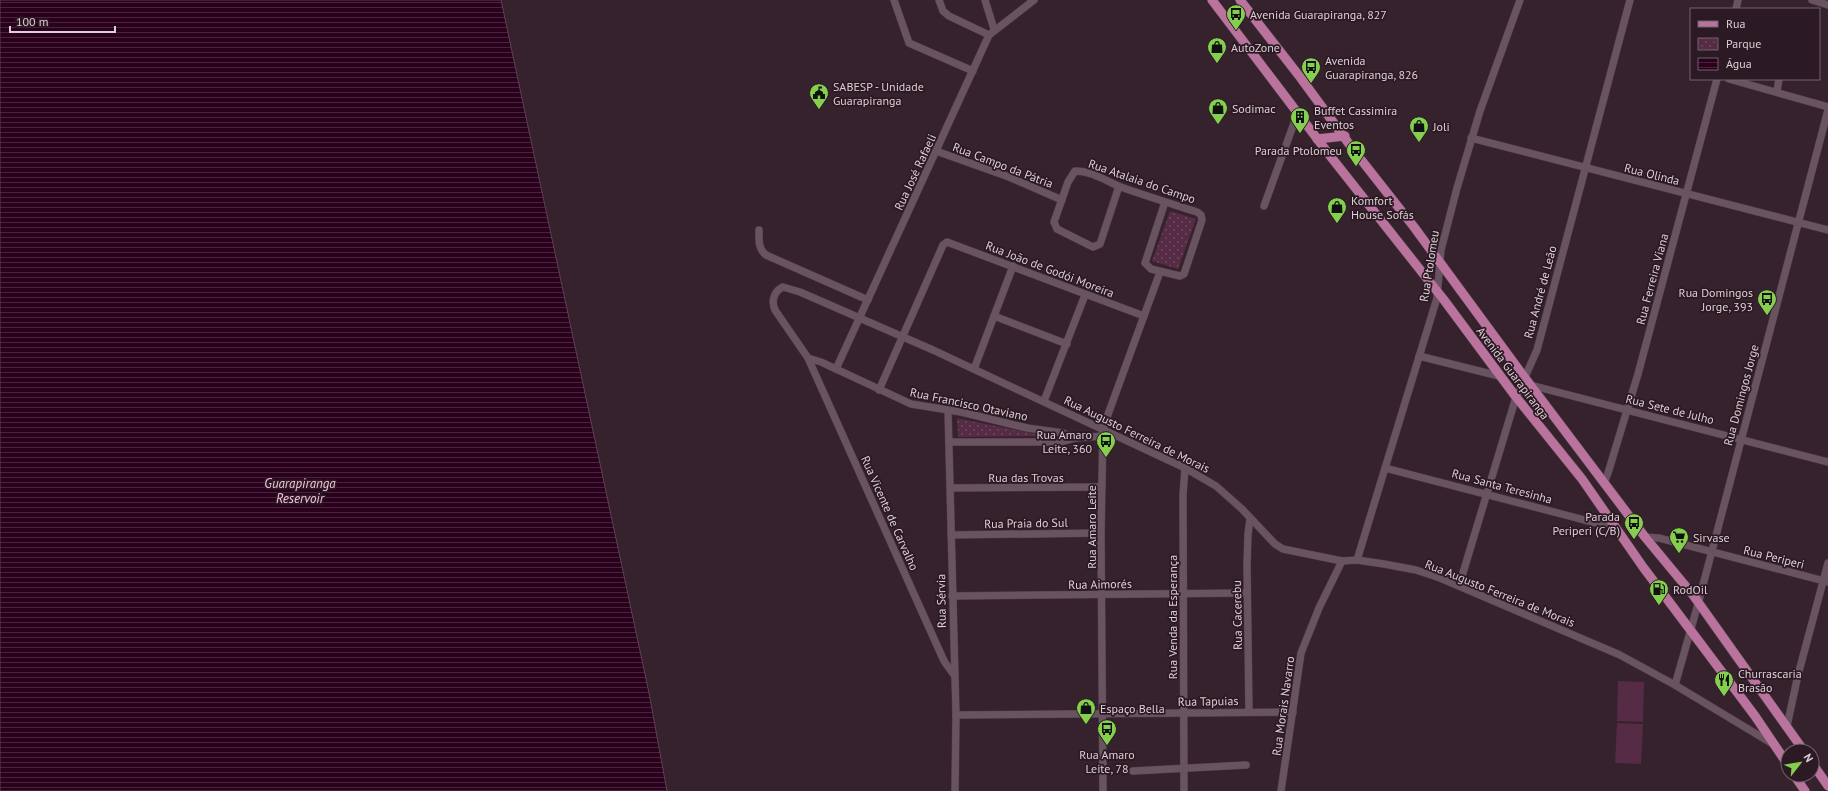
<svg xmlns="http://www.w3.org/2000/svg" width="1828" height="791" font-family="'PT Sans',sans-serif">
<defs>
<pattern id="park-dots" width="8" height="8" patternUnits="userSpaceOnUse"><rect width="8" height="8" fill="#562b45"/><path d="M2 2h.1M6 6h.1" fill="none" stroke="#6e495f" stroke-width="1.8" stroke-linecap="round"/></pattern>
<pattern id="water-rules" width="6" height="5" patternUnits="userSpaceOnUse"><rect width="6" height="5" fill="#2a011c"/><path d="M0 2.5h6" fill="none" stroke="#48253c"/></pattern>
</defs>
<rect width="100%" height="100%" fill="#35222d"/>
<g fill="url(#park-dots)">
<path d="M1170 211 1196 219 1178 269 1152 261Z"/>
<path d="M957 418 1045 436 958 437Z"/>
</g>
<g fill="#562b45">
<path d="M1618 681 1644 682 1643 722 1617 721Z"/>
<path d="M1617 723 1643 724 1641 764 1615 763Z"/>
</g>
<path fill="url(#water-rules)" stroke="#603f54" d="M0 0H501L649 693 667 791H0Z"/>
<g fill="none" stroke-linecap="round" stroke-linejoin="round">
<g stroke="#4e3e47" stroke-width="8">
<g id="minor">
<path d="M894 0 909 43 973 71"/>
<path d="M939 0 943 11 949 16 989 35"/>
<path d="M985 0 994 29"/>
<path d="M1812 0 1828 5"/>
<path d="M1736 9 1738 0"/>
<path d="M1729 79 1828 107"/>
<path d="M1777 91 1779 79"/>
<path d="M1471 138 1828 230"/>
<path d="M936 151 1009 177 1062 200"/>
<path d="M1119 186 1100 244 1093 247 1057 229 1054 222 1068 182 1075 171C1092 171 1106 181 1121 187 1146 196 1172 204 1197 212L1201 215 1202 220 1184 274 1180 276 1151 269 1145 263 1165 202"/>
<path d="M1264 206 1298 112"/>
<path d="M759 230C759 240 758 249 766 255L868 300"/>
<path d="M994 316 1067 344"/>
<path d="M1419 356 1499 376"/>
<path d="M808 358 944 661 954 675"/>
<path d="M836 369 989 35 1034 0"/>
<path d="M974 369 1013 266"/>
<path d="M1530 385 1828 462"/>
<path d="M879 390 943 245 947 242 1144 316"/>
<path d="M1044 401 1085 295"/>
<path d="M948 410 956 715 955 791"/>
<path d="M1103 436 1075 438 1063 433 1027 428 961 412 911 404 821 362 808 358 775 310C771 301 774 291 783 287L800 292 933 350 1185 468 1216 486 1242 509 1275 544 1283 549 1342 561 1357 560 1384 564 1416 570 1440 578 1620 655 1675 685 1773 744"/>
<path d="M949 442H1060L1075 438"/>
<path d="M1385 468 1596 523 1614 524"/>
<path d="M1604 483 1608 473 1638 374 1717 79"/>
<path d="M951 488 1102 487"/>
<path d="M951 535 1101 533"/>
<path d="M1645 537 1659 538 1828 582"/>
<path d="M1357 560 1437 298 1441 250 1457 188 1480 111 1520 0"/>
<path d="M1459 586 1516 397 1537 350 1630 0"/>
<path d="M952 596 1247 593"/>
<path d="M1675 685 1698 604 1828 110"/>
<path d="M1249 712 1247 565 1248 534 1250 519"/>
<path d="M956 715 1293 712"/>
<path d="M1787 726 1798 675 1828 563"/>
<path d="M1133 771 1246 765"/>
<path d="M1103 791 1101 533 1103 428 1160 272"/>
<path d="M1184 791 1183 495 1185 468"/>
<path d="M1281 791 1301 653 1319 608 1342 561"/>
</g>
</g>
<g stroke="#4e3e47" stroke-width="10">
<g id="major">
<path d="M1212 0 1331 157 1444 300 1516 397 1582 479 1643 567 1755 716 1788 765"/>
<path d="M1240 0 1300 77 1355 152 1414 227 1519 370 1645 537 1693 595 1804 751"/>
<path d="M1317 139 1345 136"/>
<path d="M1812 763 1828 786"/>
<path d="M1794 775 1805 791"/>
</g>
</g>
<use href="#minor" stroke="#6a5360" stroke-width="7"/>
<use href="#major" stroke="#b9739d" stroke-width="9"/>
</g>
<defs>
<g id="bus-pin" transform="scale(1)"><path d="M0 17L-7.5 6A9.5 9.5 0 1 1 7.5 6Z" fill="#84cf4d" stroke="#2b1923"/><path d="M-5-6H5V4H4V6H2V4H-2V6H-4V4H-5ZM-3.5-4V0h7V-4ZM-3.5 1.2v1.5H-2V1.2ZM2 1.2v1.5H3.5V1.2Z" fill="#111"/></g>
<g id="shop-pin" transform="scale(1)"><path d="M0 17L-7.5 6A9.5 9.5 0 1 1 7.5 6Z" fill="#84cf4d" stroke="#2b1923"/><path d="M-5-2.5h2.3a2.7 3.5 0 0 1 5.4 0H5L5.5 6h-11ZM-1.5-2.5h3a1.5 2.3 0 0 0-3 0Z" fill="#111"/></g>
<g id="civic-pin" transform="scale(1)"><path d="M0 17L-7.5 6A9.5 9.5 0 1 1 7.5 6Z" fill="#84cf4d" stroke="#2b1923"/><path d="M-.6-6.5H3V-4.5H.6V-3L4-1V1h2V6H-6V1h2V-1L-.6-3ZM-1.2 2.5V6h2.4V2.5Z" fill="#111"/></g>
<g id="building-pin" transform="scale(1)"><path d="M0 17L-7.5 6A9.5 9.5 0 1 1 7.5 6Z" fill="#84cf4d" stroke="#2b1923"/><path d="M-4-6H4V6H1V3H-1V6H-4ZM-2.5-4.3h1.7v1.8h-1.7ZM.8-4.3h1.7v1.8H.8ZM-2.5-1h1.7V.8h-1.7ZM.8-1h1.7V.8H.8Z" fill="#111"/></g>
<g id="supermarket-pin" transform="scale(1)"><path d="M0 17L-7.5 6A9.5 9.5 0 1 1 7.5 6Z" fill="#84cf4d" stroke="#2b1923"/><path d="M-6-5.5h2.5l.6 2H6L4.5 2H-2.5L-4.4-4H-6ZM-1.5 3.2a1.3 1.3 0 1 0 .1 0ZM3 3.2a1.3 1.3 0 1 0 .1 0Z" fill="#111"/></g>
<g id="fuel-pin" transform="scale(1)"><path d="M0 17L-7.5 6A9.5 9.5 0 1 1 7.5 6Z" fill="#84cf4d" stroke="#2b1923"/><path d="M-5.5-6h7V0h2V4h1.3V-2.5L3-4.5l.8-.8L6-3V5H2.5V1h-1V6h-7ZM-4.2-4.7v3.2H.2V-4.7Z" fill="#111"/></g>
<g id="restaurant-pin" transform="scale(1)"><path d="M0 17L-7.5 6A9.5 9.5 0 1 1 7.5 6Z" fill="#84cf4d" stroke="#2b1923"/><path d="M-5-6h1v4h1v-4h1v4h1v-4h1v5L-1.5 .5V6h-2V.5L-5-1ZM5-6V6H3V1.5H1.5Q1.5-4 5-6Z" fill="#111"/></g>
</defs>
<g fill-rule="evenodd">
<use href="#bus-pin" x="1236" y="14"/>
<use href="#shop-pin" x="1217" y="47"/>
<use href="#bus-pin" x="1311" y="67"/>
<use href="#civic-pin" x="819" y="93"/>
<use href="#shop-pin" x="1218" y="108"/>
<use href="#building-pin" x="1300" y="117"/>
<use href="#shop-pin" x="1419" y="126"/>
<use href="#bus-pin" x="1356" y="150"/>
<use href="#shop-pin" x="1337" y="207"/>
<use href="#bus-pin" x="1767" y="299"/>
<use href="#bus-pin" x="1106" y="441"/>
<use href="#bus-pin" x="1634" y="523"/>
<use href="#supermarket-pin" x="1679" y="537"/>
<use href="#fuel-pin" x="1659" y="589"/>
<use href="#restaurant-pin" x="1724" y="680"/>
<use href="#shop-pin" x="1086" y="708"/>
<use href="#bus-pin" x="1107" y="729"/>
</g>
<g text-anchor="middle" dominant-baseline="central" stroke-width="3.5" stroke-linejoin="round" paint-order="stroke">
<g font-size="12" fill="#ddcfd6" stroke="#2b1923" text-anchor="start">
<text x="1250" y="14">Avenida Guarapiranga, 827</text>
<text x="1231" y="47">AutoZone</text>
<text x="1325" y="60">Avenida<tspan x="1325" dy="14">Guarapiranga, 826</tspan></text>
<text x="833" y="86">SABESP - Unidade<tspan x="833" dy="14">Guarapiranga</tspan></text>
<text x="1232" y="108">Sodimac</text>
<text x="1314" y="110">Buffet Cassimira<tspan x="1314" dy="14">Eventos</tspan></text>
<text x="1433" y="126">Joli</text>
<text x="1342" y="150" text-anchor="end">Parada Ptolomeu</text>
<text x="1351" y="200">Komfort<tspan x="1351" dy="14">House Sofás</tspan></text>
<text x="1753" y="292" text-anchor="end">Rua Domingos<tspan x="1753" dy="14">Jorge, 393</tspan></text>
<text x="1092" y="434" text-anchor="end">Rua Amaro<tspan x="1092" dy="14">Leite, 360</tspan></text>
<text x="1620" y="516" text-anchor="end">Parada<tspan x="1620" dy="14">Periperi (C/B)</tspan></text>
<text x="1693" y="537">Sirvase</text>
<text x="1673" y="589">RodOil</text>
<text x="1738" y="673">Churrascaria<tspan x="1738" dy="14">Brasão</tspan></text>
<text x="1100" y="708">Espaço Bella</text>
<text x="1107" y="754" text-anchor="middle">Rua Amaro<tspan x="1107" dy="14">Leite, 78</tspan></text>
</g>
<g font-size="12" fill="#ddcfd6" stroke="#2b1923">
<text transform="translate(1003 165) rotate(21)">Rua Campo da Pátria</text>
<text transform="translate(915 172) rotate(-65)">Rua José Rafaeli</text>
<text transform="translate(1652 174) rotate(14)">Rua Olinda</text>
<text transform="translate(1142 181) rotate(19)">Rua Atalaia do Campo</text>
<text transform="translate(1429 266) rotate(-81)">Rua Ptolomeu</text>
<text transform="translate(1050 269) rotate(21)">Rua João de Godói Moreira</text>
<text transform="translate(1652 279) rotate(-75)">Rua Ferreira Viana</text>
<text transform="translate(1540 292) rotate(-75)">Rua André de Leão</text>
<text transform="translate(1513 373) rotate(53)">Avenida Guarapiranga</text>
<text transform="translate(1741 395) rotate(-75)">Rua Domingos Jorge</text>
<text transform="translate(969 404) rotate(12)">Rua Francisco Otaviano</text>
<text transform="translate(1670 409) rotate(14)">Rua Sete de Julho</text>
<text transform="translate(1137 434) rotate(26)">Rua Augusto Ferreira de Morais</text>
<text x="1026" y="477">Rua das Trovas</text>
<text transform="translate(1502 486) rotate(15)">Rua Santa Teresinha</text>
<text transform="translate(890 513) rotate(66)">Rua Vicente de Carvalho</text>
<text transform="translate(1026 523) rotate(-1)">Rua Praia do Sul</text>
<text transform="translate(1091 527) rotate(-90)">Rua Amaro Leite</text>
<text transform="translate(1774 557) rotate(14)">Rua Periperi</text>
<text transform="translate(1100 584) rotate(-1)">Rua Aimorés</text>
<text transform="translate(1500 593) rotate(22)">Rua Augusto Ferreira de Morais</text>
<text transform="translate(941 601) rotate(-91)">Rua Sérvia</text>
<text transform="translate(1237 615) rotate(-91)">Rua Cacerebu</text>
<text transform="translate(1172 617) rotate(-90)">Rua Venda da Esperança</text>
<text transform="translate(1208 701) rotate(-1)">Rua Tapuias</text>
<text transform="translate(1283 706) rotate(-82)">Rua Morais Navarro</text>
</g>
<g font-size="13" font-style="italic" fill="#f8c0df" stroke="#2b1923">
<text x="300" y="483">Guarapiranga<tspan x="300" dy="15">Reservoir</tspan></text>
</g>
</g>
<rect x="1690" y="8" width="130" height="72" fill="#2b1923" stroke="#72626b"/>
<rect x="1698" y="21" width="20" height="6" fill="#b9739d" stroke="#72626b"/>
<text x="1726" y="28" font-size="12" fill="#ddcfd6">Rua</text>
<rect x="1698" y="38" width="20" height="12" fill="url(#park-dots)" stroke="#72626b"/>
<text x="1726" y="48" font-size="12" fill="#ddcfd6">Parque</text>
<rect x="1698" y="58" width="20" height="12" fill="url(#water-rules)" stroke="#72626b"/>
<text x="1726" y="68" font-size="12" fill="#ddcfd6">Água</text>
<g transform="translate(1800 763) rotate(59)"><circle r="19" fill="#2b1923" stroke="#72626b"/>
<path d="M0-3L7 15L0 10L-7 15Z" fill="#84cf4d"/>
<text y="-6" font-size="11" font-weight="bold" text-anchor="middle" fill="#ddcfd6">N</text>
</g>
<path d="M10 26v6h105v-6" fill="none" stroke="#ddcfd6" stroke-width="2"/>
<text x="16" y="26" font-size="12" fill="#ddcfd6" stroke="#2b1923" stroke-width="3" paint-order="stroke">100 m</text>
</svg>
